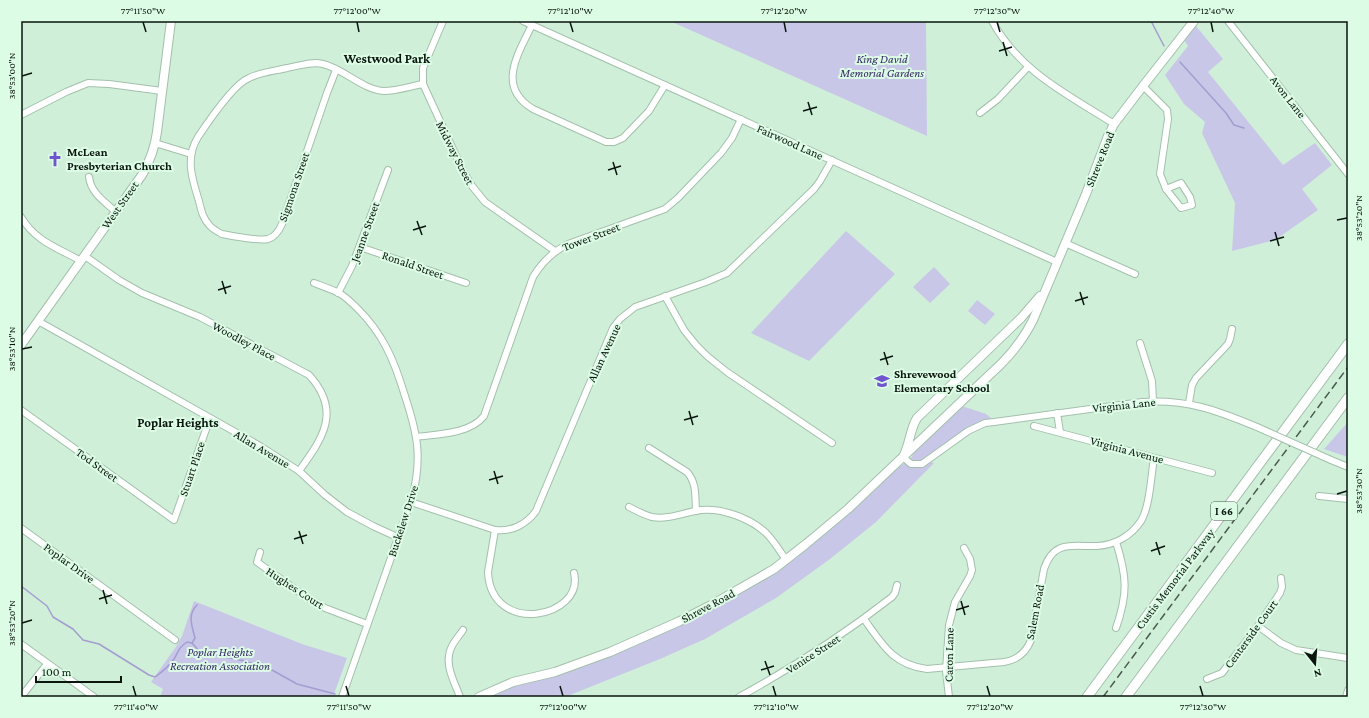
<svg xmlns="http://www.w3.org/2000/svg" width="1369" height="718" font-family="'Crimson Pro',serif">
<rect width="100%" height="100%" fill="#d0efd9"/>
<g fill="#c9c7e8">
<path d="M670 21H926L927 136Z"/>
<path d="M1196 26 1223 59 1208 72 1283 165 1315 143 1332 165 1302 189 1318 210 1275 240 1232 251 1235 203 1202 133 1205 122 1184 104 1165 75 1188 46 1184 40Z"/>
<path d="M846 231 895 274 809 361 751 333Z"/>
<path d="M934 267 950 284 930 303 913 287Z"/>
<path d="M977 300 995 314 985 325 968 311Z"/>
<path d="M962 406 986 414 991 418 969 427 925 460 934 463 876 522 830 559 776 598 705 639 660 659 565 697H485L502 689 587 663 786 564 828 532 897 468 901 466 912 457 913 453Z"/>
<path d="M1348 422V457L1324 449Z"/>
<path d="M194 601 302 644 347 658 333 697H160L163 689 151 682 175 648 182 636Z"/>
</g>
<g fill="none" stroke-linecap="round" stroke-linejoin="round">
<g stroke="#a39dd1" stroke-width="1.5">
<path d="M1151 21 1164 46"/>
<path d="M1180 62 1226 113 1234 125 1244 128"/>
<path d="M21 586 47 606 53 617 73 629 83 640 99 644 149 675 155 677C162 672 169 666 174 659 179 651 178 648 187 642L192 643 200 652 245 661 272 670 297 684 335 694"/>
<path d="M192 643 195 638C192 626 187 615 197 605"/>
</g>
<g stroke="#a3c0ac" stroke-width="8">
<g id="minor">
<path d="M443 21 423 68V84L463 171 472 186 485 202 555 251"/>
<path d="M523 21 1057 262"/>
<path d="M992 21C1020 72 1067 94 1114 124"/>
<path d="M1228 21 1348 174"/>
<path d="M532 25C518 54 496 87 533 109L606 142H614L623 138 649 111 665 85"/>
<path d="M336 70 327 93 282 224C279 231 275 237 268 239 260 241 231 236 222 234 218 232 213 229 210 226 203 219 201 210 199 201 192 179 185 158 198 137 208 122 234 84 249 78 261 72 275 71 287 68 299 66 311 61 323 64 344 69 363 90 384 91 397 91 411 86 423 84"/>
<path d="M1143 86 1167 110 1168 119 1160 174 1166 189"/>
<path d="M980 113 998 99 1028 67"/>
<path d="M21 115 66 92 88 83 109 84 162 91"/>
<path d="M155 143 191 154"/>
<path d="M89 177C91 193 104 201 116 212"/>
<path d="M1181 183 1190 197 1192 205 1181 208 1166 189Z"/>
<path d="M21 217C36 242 58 248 81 261"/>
<path d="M1065 243 1135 274"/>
<path d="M360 247 466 283"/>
<path d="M85 256 119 280 142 293 200 317 309 375C342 411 323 438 299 471"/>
<path d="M314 283C322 286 331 289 339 293 346 297 352 303 358 309 383 334 394 360 404 393 417 432 423 457 412 498L342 697"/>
<path d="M338 293 352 266 388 170"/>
<path d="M665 296 684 330 696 345 707 356 727 372 832 443"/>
<path d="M38 321 260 446 299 471 325 495 347 512 373 526 397 537"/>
<path d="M1140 343 1152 381 1153 401"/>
<path d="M1189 403 1192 385 1196 378 1228 344 1230 339 1232 329"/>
<path d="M21 410 174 520 210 418"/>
<path d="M1057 413 1060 432"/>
<path d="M1034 426 1212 473"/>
<path d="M416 437C438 434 470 434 484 416L533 277C542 262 552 252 568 244L665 209 678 198 721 153 732 138 741 119"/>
<path d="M649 448 687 472C697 483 695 497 696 511"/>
<path d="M903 457 911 464H922L968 431 985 423 994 422 1142 402C1187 399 1216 410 1257 427"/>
<path d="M1331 460 1348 467"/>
<path d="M1319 496 1348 499"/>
<path d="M411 502 495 530C511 532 526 525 536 511L613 328 620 319 635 307 706 282 727 273 814 189 820 181 832 160"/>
<path d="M629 507C637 511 644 515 652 517 668 520 685 512 701 510 722 508 750 518 766 533 774 541 780 551 786 560"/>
<path d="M21 528 175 640"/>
<path d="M495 530 488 572C491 637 585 618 574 573"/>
<path d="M260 552 257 562 306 597 325 608 367 624"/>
<path d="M864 619C882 644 893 665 927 669L1004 662C1017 660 1026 653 1031 640L1044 569C1054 539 1073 547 1097 546 1115 545 1131 536 1141 521 1150 506 1151 476 1154 458"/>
<path d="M1258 626 1281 643 1296 650 1348 658"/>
<path d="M1116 628C1128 594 1127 576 1116 542"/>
<path d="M21 644 94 697"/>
<path d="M1207 679 1222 673 1258 626 1280 593 1282 587 1281 578"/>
<path d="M21 697 47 664"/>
<path d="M460 697C454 681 443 663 452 646 455 640 460 635 463 630"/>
<path d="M739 697C794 667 842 636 892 597L895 593 897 585"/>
<path d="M949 697 946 671 949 625 955 602 970 576 972 570 970 559 964 548"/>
<path d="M1346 697 1348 690"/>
</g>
</g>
<g stroke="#a3c0ac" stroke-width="10">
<g id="major">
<path d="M21 345 142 175C150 161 155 147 157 132L171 21"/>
<path d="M904 455C910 443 910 429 917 418L1021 318 1040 296"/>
<path d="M479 697 513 682 555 672 610 652 680 621 713 604 774 569 806 544 848 509 1001 364C1014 351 1025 336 1033 320L1086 194 1108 136 1114 124 1143 86 1194 21"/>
</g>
</g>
<g stroke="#a3c0ac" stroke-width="11">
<g id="highway">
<path d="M1087 697 1348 344"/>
<path d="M1126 697 1348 398"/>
</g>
</g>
<use href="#minor" stroke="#fff" stroke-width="6"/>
<use href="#major" stroke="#fff" stroke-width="8"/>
<use href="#highway" stroke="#fff" stroke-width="9"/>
<path stroke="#495a4e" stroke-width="1.5" stroke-dasharray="8 4" stroke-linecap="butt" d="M1103 697 1348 367"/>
<g stroke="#a3c0ac" stroke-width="8" stroke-linecap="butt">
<path id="minor-bridge" d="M1257 427 1331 460"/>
</g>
<use href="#minor-bridge" stroke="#fff" stroke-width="6"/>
</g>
<path fill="none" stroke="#0a150e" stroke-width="1.5" d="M143 22 146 32M357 22 359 32M570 22 573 32M784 22 786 32M997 22 1000 32M1211 22 1213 32M1003 42 1007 56M999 51 1012 47M22 76 32 73M808 102 812 115M803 111 817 107M613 162 617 175M608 170 621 166M1337 220 1347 218M417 221 422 235M413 230 426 226M1275 232 1279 246M1270 241 1284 237M222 281 226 294M218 290 231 286M1080 292 1084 305M1075 301 1088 297M22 349 32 347M884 352 888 365M880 360 893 356M689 411 693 425M684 420 698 416M494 471 498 484M489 480 503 476M1337 494 1347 491M299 531 303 544M294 539 307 535M1156 542 1160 555M1151 551 1165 546M103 590 107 604M99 599 112 595M961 601 965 615M956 610 969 606M22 623 32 620M765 661 770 675M761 670 774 666M133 686 136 696M346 686 349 696M560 686 563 696M773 686 776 696M987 686 990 696M1200 686 1203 696"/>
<defs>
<g id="church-bare" transform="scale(1.2)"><path d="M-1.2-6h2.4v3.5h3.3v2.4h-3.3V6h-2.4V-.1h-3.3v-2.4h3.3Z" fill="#7055cf" stroke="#ddfce6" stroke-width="2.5" paint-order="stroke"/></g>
<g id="school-bare" transform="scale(1.2)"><path d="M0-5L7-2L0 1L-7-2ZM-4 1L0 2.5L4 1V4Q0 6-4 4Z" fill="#7055cf" stroke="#ddfce6" stroke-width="2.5" paint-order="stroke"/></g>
</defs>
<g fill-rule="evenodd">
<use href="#church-bare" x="55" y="159"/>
<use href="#school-bare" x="882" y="381"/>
</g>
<g text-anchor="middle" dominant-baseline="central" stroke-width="4" stroke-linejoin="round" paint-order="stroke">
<rect fill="#ddfce6" stroke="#495a4f" stroke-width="1" x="1211" y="502" width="26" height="18" rx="3"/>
<g font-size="11" font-weight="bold" fill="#0a150e">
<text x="1224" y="511">I 66</text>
</g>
<g font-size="12" font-style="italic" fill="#332563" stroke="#ddfce6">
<text x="882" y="59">King David<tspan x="882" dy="14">Memorial Gardens</tspan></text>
<text x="220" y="652">Poplar Heights<tspan x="220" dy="14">Recreation Association</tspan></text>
</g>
<g font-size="12" fill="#0a150e" stroke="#ddfce6">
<text transform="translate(1288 97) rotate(52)">Avon Lane</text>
<text transform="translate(790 142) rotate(24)">Fairwood Lane</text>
<text transform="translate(455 153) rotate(63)">Midway Street</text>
<text transform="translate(1100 159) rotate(-68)">Shreve Road</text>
<text transform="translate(294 187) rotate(-71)">Sigmona Street</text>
<text transform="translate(120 205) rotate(-55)">West Street</text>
<text transform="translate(365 232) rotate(-70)">Jeanne Street</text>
<text transform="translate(591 237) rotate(-21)">Tower Street</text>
<text transform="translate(413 265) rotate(19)">Ronald Street</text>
<text transform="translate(244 341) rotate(28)">Woodley Place</text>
<text transform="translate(604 353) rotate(-65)">Allan Avenue</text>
<text transform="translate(1124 405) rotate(-6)">Virginia Lane</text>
<text transform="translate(262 449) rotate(31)">Allan Avenue</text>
<text transform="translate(1127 450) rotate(15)">Virginia Avenue</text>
<text transform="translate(97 465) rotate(36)">Tod Street</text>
<text transform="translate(192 469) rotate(-71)">Stuart Place</text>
<text transform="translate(403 521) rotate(-72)">Buckelew Drive</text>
<text transform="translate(69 563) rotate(36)">Poplar Drive</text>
<text transform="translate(1175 579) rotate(-53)">Custis Memorial Parkway</text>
<text transform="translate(295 588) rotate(33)">Hughes Court</text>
<text transform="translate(708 606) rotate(-28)">Shreve Road</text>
<text transform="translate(1035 612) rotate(-79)">Salem Road</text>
<text transform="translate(1251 634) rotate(-54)">Centerside Court</text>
<text transform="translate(813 654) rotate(-33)">Venice Street</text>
<text transform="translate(949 655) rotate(-89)">Caron Lane</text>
</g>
<g font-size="12" font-weight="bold" fill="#0a150e" stroke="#ddfce6" text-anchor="start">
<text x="67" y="152">McLean<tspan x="67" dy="14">Presbyterian Church</tspan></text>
<text x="894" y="374">Shrevewood<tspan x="894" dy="14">Elementary School</tspan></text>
</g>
<g font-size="13" font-weight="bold" fill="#0a150e" stroke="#ddfce6">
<text x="387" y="58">Westwood Park</text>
<text x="178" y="422">Poplar Heights</text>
</g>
</g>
<rect width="1369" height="718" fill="none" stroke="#ddfce6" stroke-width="44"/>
<g transform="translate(1315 664) rotate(163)" stroke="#ddfce6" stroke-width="3" paint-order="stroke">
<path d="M0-3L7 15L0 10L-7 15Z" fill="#0a150e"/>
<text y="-6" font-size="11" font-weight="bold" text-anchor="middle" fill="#0a150e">N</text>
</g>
<path d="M36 676v6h85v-6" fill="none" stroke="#0a150e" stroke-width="2"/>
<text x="42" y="676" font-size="12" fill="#0a150e" stroke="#ddfce6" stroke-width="3" paint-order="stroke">100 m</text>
<rect x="22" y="22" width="1325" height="674" fill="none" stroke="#0a150e" stroke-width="1.5"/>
<g font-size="10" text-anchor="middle" fill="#0a150e">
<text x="143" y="14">77°11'50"W</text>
<text x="357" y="14">77°12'00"W</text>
<text x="570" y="14">77°12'10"W</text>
<text x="784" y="14">77°12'20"W</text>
<text x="997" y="14">77°12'30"W</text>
<text x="1211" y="14">77°12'40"W</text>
<text transform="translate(11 76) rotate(-90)" y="4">38°53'00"N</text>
<text transform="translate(1358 218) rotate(-90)" y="4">38°53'20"N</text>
<text transform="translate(11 349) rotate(-90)" y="4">38°53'10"N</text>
<text transform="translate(1358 491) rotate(-90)" y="4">38°53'30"N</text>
<text transform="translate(11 623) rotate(-90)" y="4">38°53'20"N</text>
<text x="136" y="710">77°11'40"W</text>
<text x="349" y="710">77°11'50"W</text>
<text x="563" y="710">77°12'00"W</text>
<text x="776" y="710">77°12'10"W</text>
<text x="990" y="710">77°12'20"W</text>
<text x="1203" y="710">77°12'30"W</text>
</g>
</svg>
